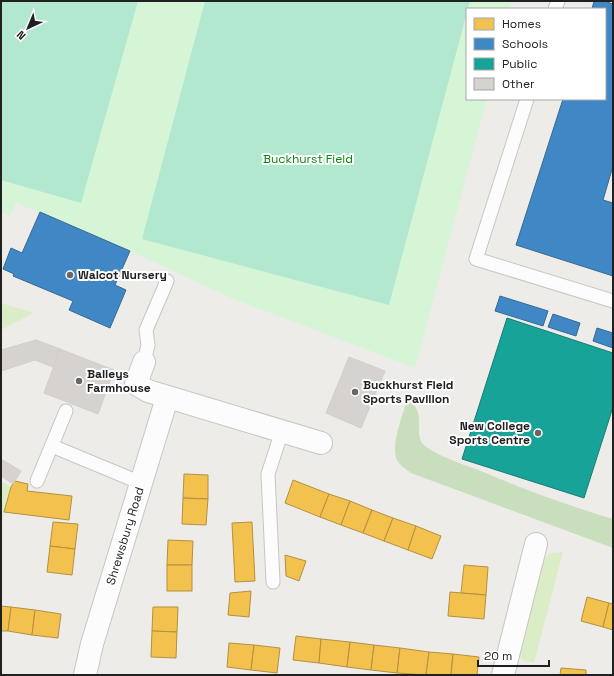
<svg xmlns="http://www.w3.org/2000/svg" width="614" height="676" font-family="'Space Grotesk',sans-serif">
<rect width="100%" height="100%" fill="#eeece9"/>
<g fill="#dbedc6">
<path d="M1 303 34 313 1 330Z"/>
<path d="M1 481 11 487 4 512 1 529Z"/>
<path d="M563 552 534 663 522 660 519 654 541 561 552 553Z"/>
</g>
<path fill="#c9debd" d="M407 400C430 412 410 436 426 447 441 457 459 463 476 469 521 488 566 505 613 519V548L411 473C406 469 400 466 397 460 390 447 403 414 407 400Z"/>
<path fill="#d6f5d6" d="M1 1H511L509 9H467V99H487L415 368 231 298 130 251 16 203 10 216 1 212Z"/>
<g fill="#b2e8d0">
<path d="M1 1H138L81 203 1 180Z"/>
<path d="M205 1H470L389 305 142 239Z"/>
</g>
<g fill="#f2c14e" stroke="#b39140">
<path d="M184 474 208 475V499L183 498Z"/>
<path d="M293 480 329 494 320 517 285 503Z"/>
<path d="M15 481 28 484 27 491 72 496 69 520 4 512 11 487Z"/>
<path d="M329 494 350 501 341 525 320 517Z"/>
<path d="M183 498 208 499 206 525 182 524Z"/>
<path d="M350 501 372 510 363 533 341 525Z"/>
<path d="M372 510 393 518 384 541 363 533Z"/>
<path d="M393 518 416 526 408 550 384 541Z"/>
<path d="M53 522 78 524 75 549 50 546Z"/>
<path d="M252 522 255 581 235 582 232 523Z"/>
<path d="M416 526 441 536 432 559 408 550Z"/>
<path d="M168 540 193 541 192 565H167Z"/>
<path d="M50 546 75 549 72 575 47 572Z"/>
<path d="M285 555 306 561 299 581 286 576Z"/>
<rect x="167" y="565" width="25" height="26"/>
<path d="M464 565 488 567 486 595 461 593Z"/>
<path d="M251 591 249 617 228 615 230 593Z"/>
<path d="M450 592 486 595 484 619 448 616Z"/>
<path d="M587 597 609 603 603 627 581 621Z"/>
<path d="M609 603 613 604V630L603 627Z"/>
<path d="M1 606 11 607 8 631H1Z"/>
<path d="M11 607 35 610 32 635 8 631Z"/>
<path d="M153 607H178L177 632 152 631Z"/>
<path d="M35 610 61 614 58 638 32 635Z"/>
<path d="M152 631 177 632 176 658 151 657Z"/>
<path d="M296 636 321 639 319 663 293 660Z"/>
<path d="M321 639 350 642 347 667 319 663Z"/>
<path d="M350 642 374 645 371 670 347 667Z"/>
<path d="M229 643 254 645 251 670 227 667Z"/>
<path d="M254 645 280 648 277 673 251 670Z"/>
<path d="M374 645 400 648 397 673 371 670Z"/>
<path d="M400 648 429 652 426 675 397 673Z"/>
<path d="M429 652 453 654 451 675H426Z"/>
<path d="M453 654 479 657 477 675H451Z"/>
<path d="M561 668 586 670V675H560Z"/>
</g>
<g fill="#3f88c5" stroke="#366994">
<path d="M594 1H604L613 4V166L603 200 613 203V276L516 245 563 99H605V9H592Z"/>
<path d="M40 212 130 251 115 285 126 290 110 328 69 310 73 301 13 276 14 274 3 269 11 248 22 253Z"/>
<path d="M500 296 548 311 543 326 495 311Z"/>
<path d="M553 314 580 323 576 336 548 327Z"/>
<path d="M597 328 613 333V348L593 341Z"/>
</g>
<path fill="#17a398" stroke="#1a7c74" d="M507 318 613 353V407L584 498 462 459Z"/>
<g fill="#d5d2d0" stroke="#d2ceca">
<path d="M36 340 60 349 53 367 35 360 1 371V350Z"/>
<path d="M60 349 114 370 98 414 44 393Z"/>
<path d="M349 357 385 371 361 428 326 413Z"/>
<path d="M1 459 21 471 13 484 1 476Z"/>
</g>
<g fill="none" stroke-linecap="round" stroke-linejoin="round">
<g stroke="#c7c6c5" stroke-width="15">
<g id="service">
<path d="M555 9 558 1"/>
<path d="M527 99 476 259 613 301"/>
<path d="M144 362 148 345 146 330 167 281"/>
<path d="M52 446 141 483"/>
<path d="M37 481 66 411"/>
<path d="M273 582 268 474 282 431"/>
</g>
</g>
<g stroke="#c7c6c5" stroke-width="24">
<g id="minor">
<path d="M144 362 136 384 148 391 321 443"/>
<path d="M85 675 92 644 167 398"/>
<path d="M503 675 536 544"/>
</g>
</g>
<use href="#service" stroke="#fcfcfc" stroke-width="13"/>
<use href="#minor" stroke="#fcfcfc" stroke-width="22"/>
</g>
<g fill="#686766" stroke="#fff" stroke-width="1.5">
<circle cx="70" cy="275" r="4"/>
<circle cx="79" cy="381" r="4"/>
<circle cx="355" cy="392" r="4"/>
<circle cx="538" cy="433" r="4"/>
</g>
<g text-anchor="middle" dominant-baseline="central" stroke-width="4" stroke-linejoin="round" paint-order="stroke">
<g font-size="12" fill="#06870f" stroke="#fff">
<text x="308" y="159">Buckhurst Field</text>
</g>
<g font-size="12" font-weight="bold" fill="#202020" stroke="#fff" text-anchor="start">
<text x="78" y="275">Walcot Nursery</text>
<text x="87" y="374">Baileys<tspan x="87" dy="14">Farmhouse</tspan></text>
<text x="363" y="385">Buckhurst Field<tspan x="363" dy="14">Sports Pavilion</tspan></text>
<text x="530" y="426" text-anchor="end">New College<tspan x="530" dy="14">Sports Centre</tspan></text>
</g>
<g font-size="12" fill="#202020" stroke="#fff">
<text transform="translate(125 536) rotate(-73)">Shrewsbury Road</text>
</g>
</g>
<rect width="614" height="676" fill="none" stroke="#202020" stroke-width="4"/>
<rect x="466" y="8" width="140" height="92" fill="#ffffff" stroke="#a6a6a6"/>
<rect x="474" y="18" width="20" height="12" fill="#f2c14e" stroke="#a6a6a6"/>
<text x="502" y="28" font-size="12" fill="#202020">Homes</text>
<rect x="474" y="38" width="20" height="12" fill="#3f88c5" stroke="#a6a6a6"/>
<text x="502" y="48" font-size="12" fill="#202020">Schools</text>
<rect x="474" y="58" width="20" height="12" fill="#17a398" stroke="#a6a6a6"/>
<text x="502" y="68" font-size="12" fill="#202020">Public</text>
<rect x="474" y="78" width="20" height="12" fill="#d5d2d0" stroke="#a6a6a6"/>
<text x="502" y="88" font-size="12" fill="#202020">Other</text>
<g transform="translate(28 28) rotate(224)" stroke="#ffffff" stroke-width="3" paint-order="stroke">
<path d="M0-3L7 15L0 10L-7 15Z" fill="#202020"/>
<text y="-6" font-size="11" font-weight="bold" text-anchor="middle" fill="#202020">N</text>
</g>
<path d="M478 660v6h71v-6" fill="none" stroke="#202020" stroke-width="2"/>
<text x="484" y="660" font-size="12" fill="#202020" stroke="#ffffff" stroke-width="3" paint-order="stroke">20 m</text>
</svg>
